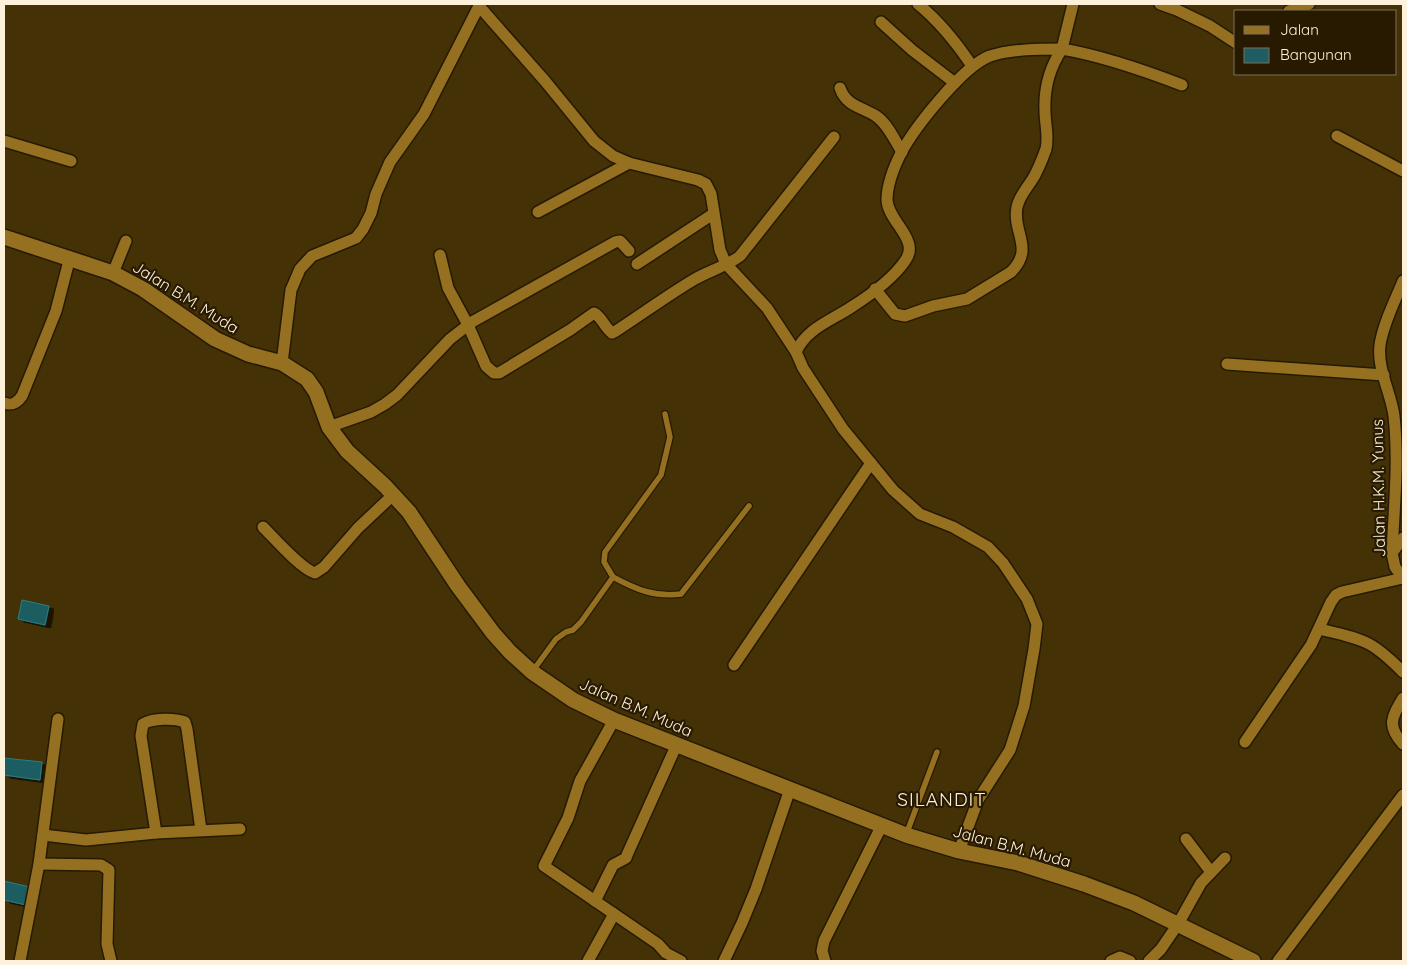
<svg xmlns="http://www.w3.org/2000/svg" width="1407" height="965" font-family="Quicksand,sans-serif">
<defs>
<filter id="shadow"><feDropShadow dx="5.5" dy="3" stdDeviation="0" flood-color="#0009"/></filter>
</defs>
<rect width="100%" height="100%" fill="#453106"/>
<g fill="#1e5d62" stroke="#238087" filter="url(#shadow)">
<path d="M22 600 49 606 45 625 18 619Z"/>
<path d="M4 758 42 762 40 780 4 775Z"/>
<path d="M4 881 30 887 26 905 4 900Z"/>
</g>
<g fill="none" stroke-linecap="round" stroke-linejoin="round">
<g stroke="#261a03" stroke-width="8">
<g id="service">
<path d="M613 577C637 590 654 597 681 594L749 506"/>
<path d="M532 672 556 639 566 632 573 630 581 622 613 577 604 562 605 552 661 475 670 437 665 414"/>
<path d="M906 835 937 752"/>
</g>
</g>
<g stroke="#261a03" stroke-width="14">
<g id="minor">
<path d="M918 4C940 22 956 42 972 66"/>
<path d="M1073 4 1062 49C1103 56 1143 70 1182 85"/>
<path d="M1160 4 1177 10 1210 26 1236 43"/>
<path d="M479 6 545 81 594 141 613 156 629 163 698 180 706 184 711 194 720 250 726 264 767 308 796 352"/>
<path d="M1289 11 1309 4"/>
<path d="M881 22 912 50 955 83"/>
<path d="M840 88C846 106 862 107 876 116 888 124 895 141 902 152"/>
<path d="M1337 136 1403 171"/>
<path d="M4 141 71 161"/>
<path d="M538 212 629 163"/>
<path d="M440 255 448 288 468 325 486 366 494 373H499L570 330 594 313C602 317 604 327 612 333L616 331C642 314 668 295 695 279 709 271 727 266 740 256L834 137"/>
<path d="M637 264 713 214"/>
<path d="M113 273 126 241"/>
<path d="M1403 281C1395 301 1383 324 1380 345 1377 369 1391 393 1394 416 1399 461 1394 508 1392 553L1395 567 1403 578"/>
<path d="M875 289 895 314 905 316 933 306 967 299 1011 272C1035 248 1012 233 1017 207 1019 197 1026 189 1032 180 1038 171 1042 160 1046 149 1049 136 1045 124 1045 111 1044 89 1050 67 1062 49 1039 49 1012 49 990 56 963 66 915 127 901 153 894 167 887 184 887 200 888 222 921 240 905 261 892 280 869 296 850 308 830 321 806 329 796 352L803 368 843 429 893 490 920 514 953 527 988 547 1003 563 1027 599 1037 624 1034 649 1024 706 1010 750 978 800 959 851"/>
<path d="M282 363 291 290 300 269 312 256 356 238 363 229 371 213 376 194 390 162 424 114 480 4"/>
<path d="M1227 364 1384 375"/>
<path d="M4 403C12 406 17 403 22 396L56 311 70 257"/>
<path d="M329 427 371 412 385 404 397 395 450 339 472 322 615 242 620 241 629 251"/>
<path d="M263 527C275 539 301 569 315 573L324 567 358 528 393 495"/>
<path d="M1392 553 1403 538"/>
<path d="M1319 629C1336 633 1354 636 1369 644 1382 651 1393 662 1403 672"/>
<path d="M734 665 871 463"/>
<path d="M1403 698C1391 718 1387 726 1403 744"/>
<path d="M614 720 580 781 568 818 544 866 658 944 666 953 681 961"/>
<path d="M1245 742 1311 645 1331 602 1336 595 1342 592 1403 578"/>
<path d="M156 833 141 736 143 724C153 718 174 718 185 722L187 729 201 830"/>
<path d="M43 835 86 840 156 833 240 829"/>
<path d="M1186 839 1211 872"/>
<path d="M39 864 101 865 109 870 107 944 111 961"/>
<path d="M595 901 613 865 626 858 627 855 677 744"/>
<path d="M20 961 39 864 58 719"/>
<path d="M588 961 614 914"/>
<path d="M724 961 742 923 756 889 790 789"/>
<path d="M825 961 822 951 824 941 882 825"/>
<path d="M1111 961 1120 957 1130 961"/>
<path d="M1149 961 1161 949 1178 924 1201 883 1225 858"/>
<path d="M1278 961 1403 795"/>
</g>
</g>
<g stroke="#261a03" stroke-width="18">
<path id="tertiary" d="M4 237 113 273 143 289 215 339 248 354 282 363 307 379 316 392 329 427 347 451 385 486 409 512 458 586 493 633 510 652 532 672 573 700 614 720 906 835 959 851 1018 863 1084 884 1134 903 1253 961"/>
</g>
<use href="#service" stroke="#957020" stroke-width="5.5"/>
<use href="#minor" stroke="#957020" stroke-width="11"/>
<use href="#tertiary" stroke="#957020" stroke-width="15"/>
</g>
<g text-anchor="middle" dominant-baseline="central" stroke-width="4.5" stroke-linejoin="round" paint-order="stroke">
<g font-size="16" fill="#fdf1db" stroke="#281a00">
<text transform="translate(186 297) rotate(32)">Jalan B.M. Muda</text>
<text transform="translate(1378 488) rotate(-91)">Jalan H.K.M. Yunus</text>
<text transform="translate(636 707) rotate(24)">Jalan B.M. Muda</text>
<text transform="translate(1012 846) rotate(15)">Jalan B.M. Muda</text>
</g>
<g font-size="19" letter-spacing="1" fill="#fdf1db" stroke="#281a00">
<text x="942" y="799">SILANDIT</text>
</g>
</g>
<rect width="1407" height="965" fill="none" stroke="#fdf1db" stroke-width="10"/>
<rect x="1234" y="10" width="162" height="65" fill="#281a00" stroke="#7d7058"/>
<rect x="1244" y="26" width="25" height="8" fill="#957020" stroke="#7d7058"/>
<text x="1280" y="35" font-size="15" fill="#fdf1db">Jalan</text>
<rect x="1244" y="48" width="25" height="15" fill="#1e5d62" stroke="#7d7058"/>
<text x="1280" y="60" font-size="15" fill="#fdf1db">Bangunan</text>
</svg>
